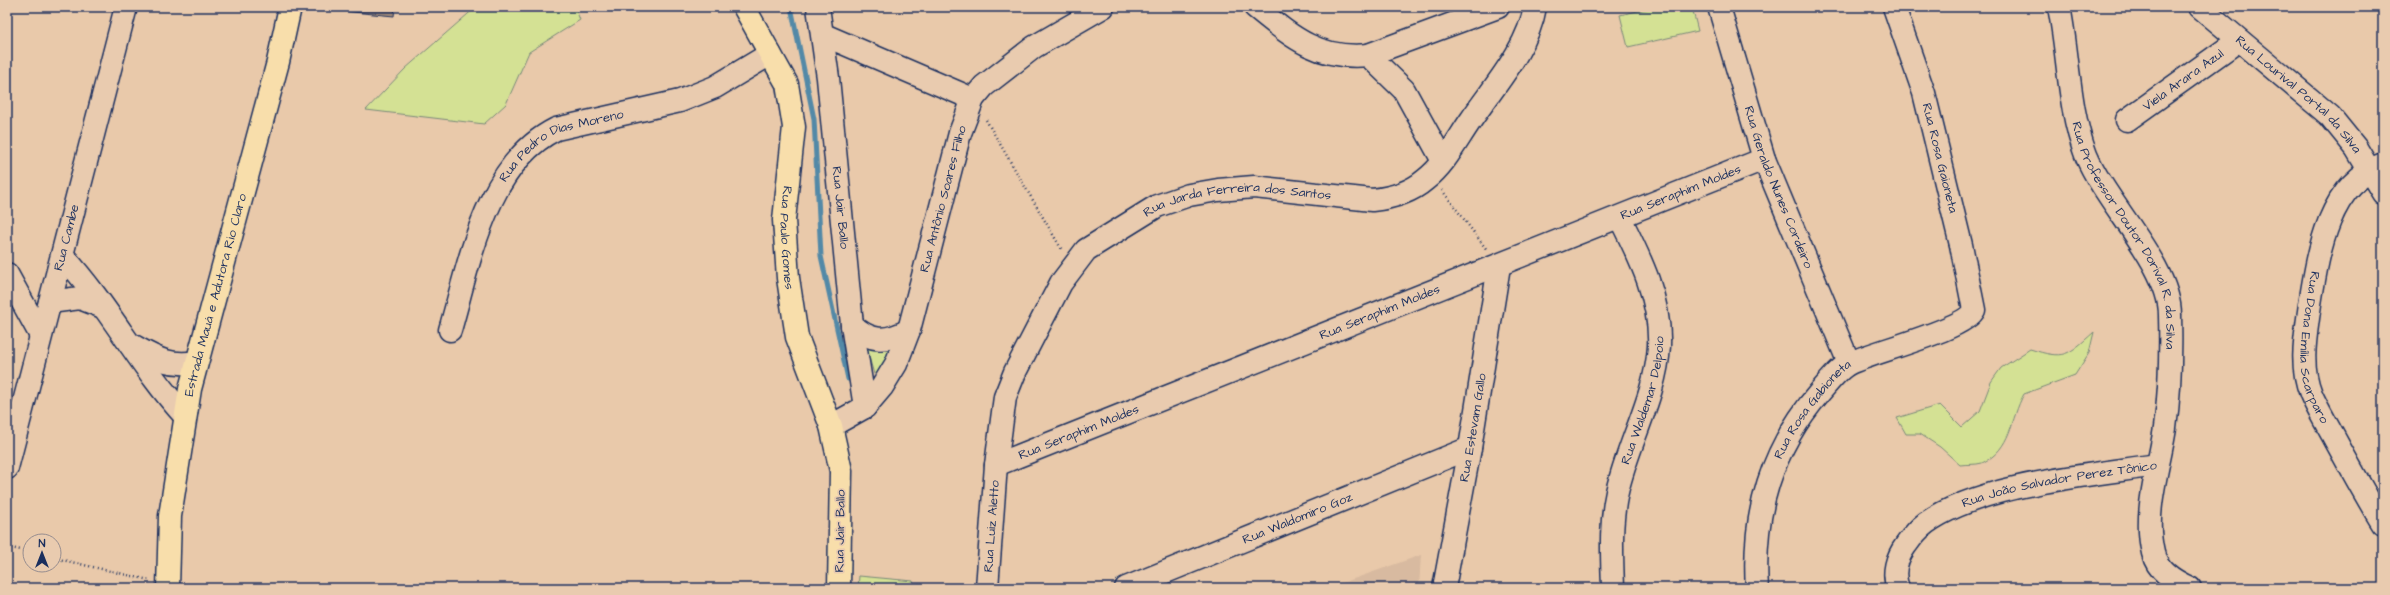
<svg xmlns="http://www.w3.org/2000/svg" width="2390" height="595" font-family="'Architects Daughter',sans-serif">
<rect width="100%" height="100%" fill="#e9c9aa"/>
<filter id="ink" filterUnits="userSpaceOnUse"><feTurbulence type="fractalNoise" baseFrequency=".025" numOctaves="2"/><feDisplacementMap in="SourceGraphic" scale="8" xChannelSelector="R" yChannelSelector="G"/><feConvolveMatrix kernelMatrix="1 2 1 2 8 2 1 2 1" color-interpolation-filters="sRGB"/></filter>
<g filter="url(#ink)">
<path fill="#d8baa0" d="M1421 555 1419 588H1328Z"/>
<g fill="#d4e194" stroke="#788879">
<path d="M476 7H575L580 20 529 52 506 104 484 124 366 110 405 69Z"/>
<path d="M1655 7H1692L1698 31 1628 47 1620 15Z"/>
<path d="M2094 332 2089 353 2075 375 2024 394C2010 419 2012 449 1982 463 1976 465 1966 464 1960 465L1940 447 1920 434H1906L1897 418 1940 405 1962 427 1980 411 1991 382 2001 368 2030 349C2065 360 2067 356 2094 332Z"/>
<path d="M866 347 892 349 881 373 874 374Z"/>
<path d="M859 576 913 581 914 588H858Z"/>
</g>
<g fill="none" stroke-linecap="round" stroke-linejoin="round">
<path stroke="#5389a7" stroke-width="5" d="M791 7 814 119 821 256 848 379"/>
<g stroke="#1b2f5e" stroke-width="25">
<g id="minor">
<path id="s1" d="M818 7 828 78 852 325 865 407"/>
<path d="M1255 7C1292 37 1318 60 1368 55L1498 7"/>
<path id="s2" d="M1719 7 1764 159 1849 363"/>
<path id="s3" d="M2059 7C2069 56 2068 108 2086 155 2106 204 2170 265 2170 315 2171 352 2170 391 2165 428 2159 468 2143 512 2153 553 2157 571 2174 581 2190 588"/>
<path id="s4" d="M2200 7 2330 116 2356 148 2383 193"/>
<path d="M824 35 973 99"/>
<path d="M1368 55 1404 90 1443 161"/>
<path id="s5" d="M2127 120 2239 40"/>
<path id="s6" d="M2383 164C2328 184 2318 254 2310 304 2306 335 2299 364 2311 394 2317 408 2325 421 2332 434 2349 465 2365 495 2383 524"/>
<path d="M63 256C109 306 139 366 185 416"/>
<path d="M7 274 40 334"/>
<path d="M50 302 80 298 103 307"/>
<path d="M852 325C872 343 886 342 909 330"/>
<path id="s7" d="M450 330C470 261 486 164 556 129L680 101 715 87 770 54"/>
<path d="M130 344C154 357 168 367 196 362"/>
<path id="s8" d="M831 426 865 407 882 387 896 364 909 330 960 133 973 99 984 86 1034 47 1103 7"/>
<path id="s9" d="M996 465 1764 159"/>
<path id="s10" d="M7 468 126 7"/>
<path id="s11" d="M987 588 996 465 1005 397 1015 372 1061 283 1086 250 1157 206 1189 195 1218 190 1254 187 1372 200C1391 198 1410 193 1425 180 1445 165 1457 140 1471 120 1494 86 1528 49 1535 7"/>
<path id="s12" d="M1126 588 1470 448"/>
<path id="s13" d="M1444 588 1470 448 1499 266"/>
<path id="s14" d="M1613 588C1612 556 1610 523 1617 492 1628 443 1656 396 1659 346 1661 299 1640 258 1620 218"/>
<path id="s15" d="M1757 588C1752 513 1771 449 1820 392 1828 383 1839 368 1850 363 1873 352 1966 329 1974 310L1961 245 1924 93 1894 7"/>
<path id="s16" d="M1898 588C1892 573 1897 557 1906 545 1911 538 1918 529 1926 523 1980 484 2091 475 2157 465"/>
</g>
</g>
<g stroke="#1b2f5e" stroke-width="25">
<g id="major">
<path id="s17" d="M744 7 787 84 794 127 784 220 788 278 797 337 831 426 841 471 839 588"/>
<path id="s18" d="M168 588 170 516 190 389 278 62 290 7"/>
</g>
</g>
<g stroke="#1b2f5e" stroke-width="2.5" stroke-dasharray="1 3" stroke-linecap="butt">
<path d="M986 120 1062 250"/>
<path d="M1442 190 1487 250"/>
<path d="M7 547 30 552"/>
<path d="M54 558 149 580"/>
</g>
<use href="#minor" stroke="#e9cbaf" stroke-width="22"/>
<use href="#major" stroke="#f8deab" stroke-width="22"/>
</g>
<path fill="#a48b78" stroke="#1b2f5e" d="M332 7H395L394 16 332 10Z"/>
</g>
<g text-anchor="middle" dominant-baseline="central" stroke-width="3.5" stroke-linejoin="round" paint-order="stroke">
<g font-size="13" fill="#1b2f5e" stroke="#e9cbaf">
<text stroke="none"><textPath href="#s5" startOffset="69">Viela Arara Azul</textPath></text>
<text stroke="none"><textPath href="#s4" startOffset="132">Rua Lourival Portal da Silva</textPath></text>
<text stroke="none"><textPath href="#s7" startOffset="231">Rua Pedro Dias Moreno</textPath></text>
<text transform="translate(1940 158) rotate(76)">Rua Rosa Gaioneta</text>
<text stroke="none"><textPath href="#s2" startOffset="190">Rua Geraldo Nunes Cordeiro</textPath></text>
<text stroke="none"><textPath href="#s9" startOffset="737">Rua Seraphim Moldes</textPath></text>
<text stroke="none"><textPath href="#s8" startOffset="264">Rua Antônio Soares Filho</textPath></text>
<text stroke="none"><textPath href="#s1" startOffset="202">Rua Jair Ballo</textPath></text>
<text stroke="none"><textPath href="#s11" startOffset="525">Rua Jarda Ferreira dos Santos</textPath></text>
<text stroke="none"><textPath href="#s3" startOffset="242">Rua Professor Doutor Dorival R. da Silva</textPath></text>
<text stroke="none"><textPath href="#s10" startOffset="238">Rua Cambe</textPath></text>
<text stroke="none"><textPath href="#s17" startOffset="243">Rua Paulo Gomes</textPath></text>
<text stroke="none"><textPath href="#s18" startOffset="298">Estrada Mauá e Adutora Rio Claro</textPath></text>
<text stroke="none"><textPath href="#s9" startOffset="413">Rua Seraphim Moldes</textPath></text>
<text stroke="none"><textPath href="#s6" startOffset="211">Rua Dona Emília Scarparo</textPath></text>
<text stroke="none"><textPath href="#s14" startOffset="192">Rua Waldemar Delpoio</textPath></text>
<text stroke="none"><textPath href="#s15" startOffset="193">Rua Rosa Gabioneta</textPath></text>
<text stroke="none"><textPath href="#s13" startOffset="163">Rua Estevam Gallo</textPath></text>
<text stroke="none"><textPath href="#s9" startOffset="89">Rua Seraphim Moldes</textPath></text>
<text stroke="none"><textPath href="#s16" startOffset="216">Rua João Salvador Perez Tônico</textPath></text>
<text stroke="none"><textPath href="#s12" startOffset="185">Rua Waldomiro Goz</textPath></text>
<text stroke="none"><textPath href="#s11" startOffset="62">Rua Luiz Aletto</textPath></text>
<text transform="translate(840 531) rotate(-89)">Rua Jair Ballo</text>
</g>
</g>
<rect width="2390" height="595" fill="none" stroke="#e9cbaf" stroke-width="24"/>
<rect x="12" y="12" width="2366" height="571" fill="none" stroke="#1b2f5e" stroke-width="1.5" filter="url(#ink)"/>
<g transform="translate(42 553)"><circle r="19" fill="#e9cbaf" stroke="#978d8f"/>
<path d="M0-3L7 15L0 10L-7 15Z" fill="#1b2f5e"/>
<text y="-6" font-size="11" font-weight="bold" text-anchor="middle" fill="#1b2f5e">N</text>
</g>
</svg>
